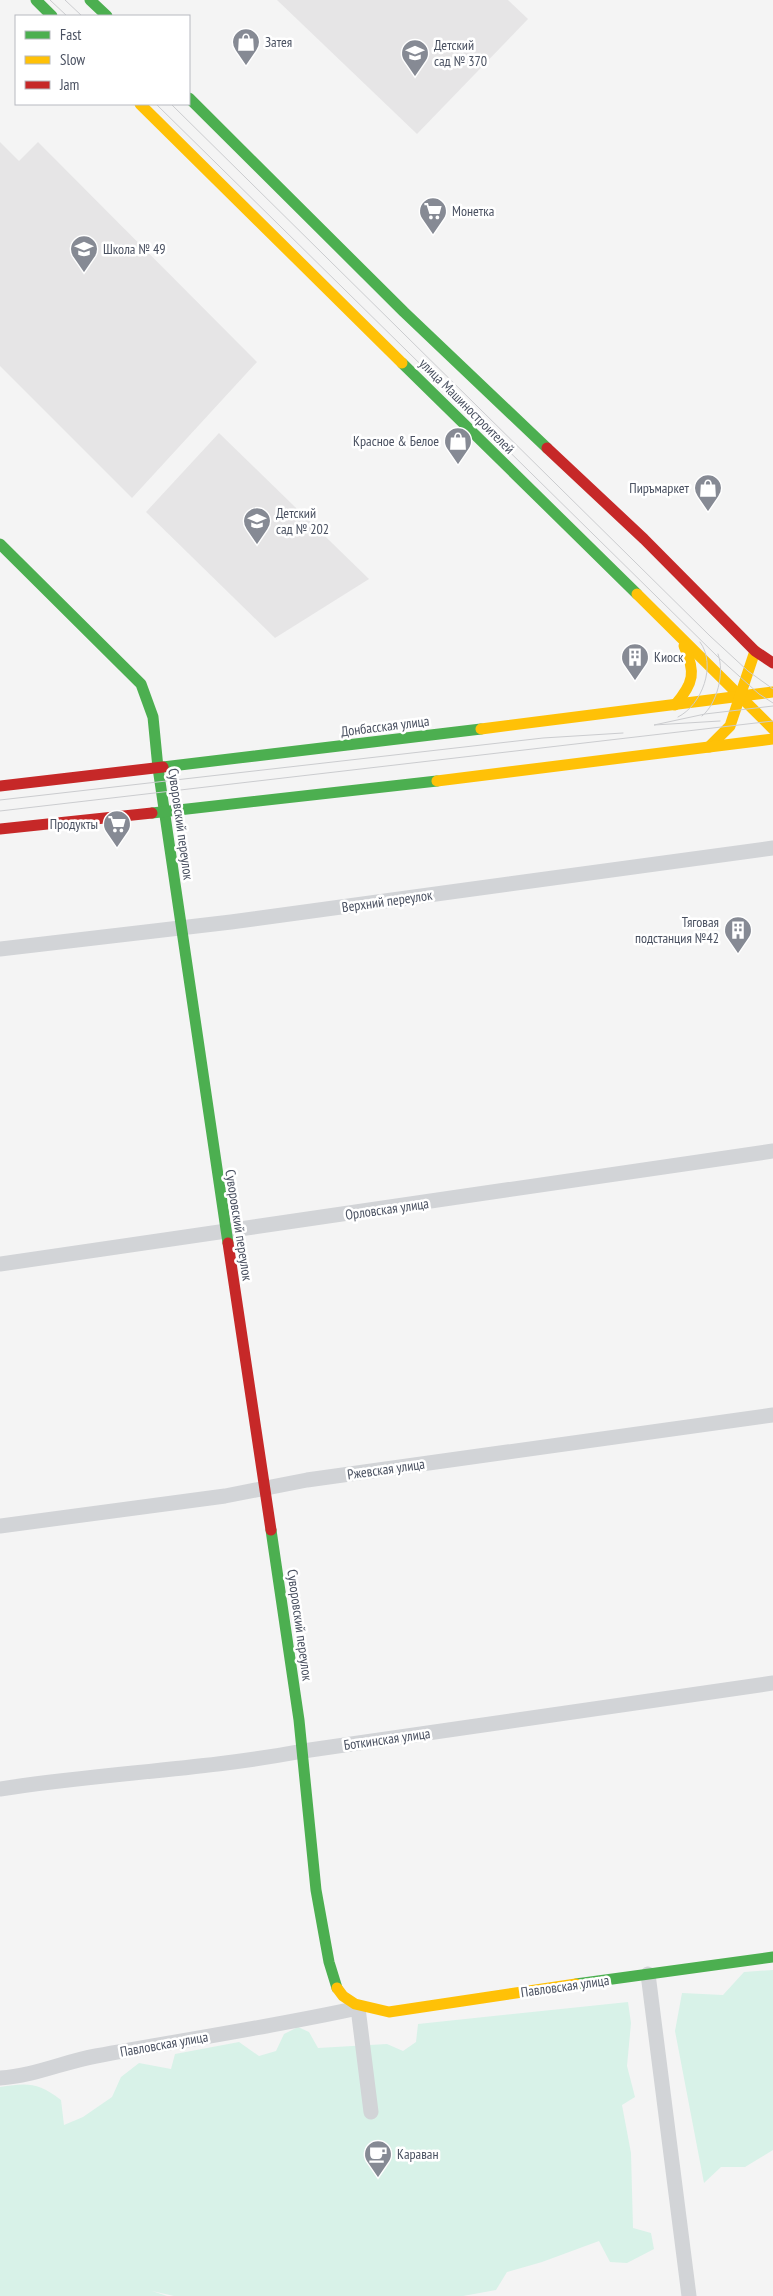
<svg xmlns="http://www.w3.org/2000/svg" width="773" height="2296" font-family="'PT Sans Narrow',sans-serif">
<rect width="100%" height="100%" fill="#f4f4f4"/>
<g fill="#e6e5e6">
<path d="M277 0H508L528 19 417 134Z"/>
<path d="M0 142 19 161 38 142 257 362 132 498 0 366Z"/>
<path d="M219 433 369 579 275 638 146 512Z"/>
</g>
<g fill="#d8f2e8">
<path d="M773 1970V2150L745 2167H721L704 2183 675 2031 682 1993 723 1995 744 1972Z"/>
<path d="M628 2002 631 2023 627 2066 635 2097 622 2105 631 2153 633 2228 651 2233 654 2249 627 2263 610 2262 599 2241 542 2262 507 2272 496 2290 463 2296H174L152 2291 167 2296H0V2087C28 2083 37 2082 61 2100L64 2125 83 2117 112 2097 121 2077 139 2063 171 2069 175 2054 239 2042 259 2056 276 2051 284 2034 298 2027 309 2032 318 2048 387 2044 403 2051 416 2042 418 2024Z"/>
</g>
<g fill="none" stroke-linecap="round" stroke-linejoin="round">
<g stroke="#d2d4d7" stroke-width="15">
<path d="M0 949 231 922 773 848"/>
<path d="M0 1264 773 1151"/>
<path d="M0 1526 225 1496 307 1480 773 1415"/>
<path d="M0 1789C101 1773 203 1770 303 1751L773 1683"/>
<path d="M648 1974 689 2296"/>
<path d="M0 2078C34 2076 63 2062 96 2056 183 2040 271 2027 358 2008L371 2112"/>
</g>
<g stroke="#4caf50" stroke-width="11">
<path d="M36 0 52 16"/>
<path d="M90 0 107 16"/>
<path d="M189 98 404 312 547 448"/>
<path d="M402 363 637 594"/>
<path d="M0 544 141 684 153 717 158 768"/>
<path d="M163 767 481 729"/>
<path d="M158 768 228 1243"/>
<path d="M152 813 437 781"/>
<path d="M271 1530 299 1720 316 1890 329 1962 337 1988"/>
<path d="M576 1984 773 1957"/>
</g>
<g stroke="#ffc107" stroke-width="11">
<path d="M140 104 402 363"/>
<path d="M637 594 773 729"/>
<path d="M675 705C694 683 696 672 684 646"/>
<path d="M481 729 773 692"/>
<path d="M709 747 730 726 755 651"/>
<path d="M437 781 773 739"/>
<path d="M337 1988 343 1996 355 2004 389 2012 576 1984"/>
</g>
<g stroke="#c62828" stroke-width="11">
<path d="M547 448 644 539 755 651 773 663"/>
<path d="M0 786 163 767"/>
<path d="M0 829 152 813"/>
<path d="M228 1243 271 1530"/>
</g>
<g stroke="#cbcccf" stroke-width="1">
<path d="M50 0 67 16"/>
<path d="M65 0 82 16"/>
<path d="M156 104 719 658 759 694 773 703"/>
<path d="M171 104 710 636 748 671 773 689"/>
<path d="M702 716C717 704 725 673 718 654"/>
<path d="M678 717C702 705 717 665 700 642"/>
<path d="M720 721 654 725 705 714 773 706"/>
<path d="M0 800 543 738 623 733"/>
<path d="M0 811 773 721"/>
</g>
</g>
<defs>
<g id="shop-pin" transform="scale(1.4375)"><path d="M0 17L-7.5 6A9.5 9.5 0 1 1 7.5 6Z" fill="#868a94" stroke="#fff"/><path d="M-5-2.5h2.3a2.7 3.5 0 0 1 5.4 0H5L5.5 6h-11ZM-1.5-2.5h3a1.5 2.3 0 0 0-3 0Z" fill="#fff"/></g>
<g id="school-pin" transform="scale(1.4375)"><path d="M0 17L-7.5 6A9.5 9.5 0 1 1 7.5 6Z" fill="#868a94" stroke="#fff"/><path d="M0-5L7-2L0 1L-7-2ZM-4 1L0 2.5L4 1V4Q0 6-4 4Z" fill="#fff"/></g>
<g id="supermarket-pin" transform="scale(1.4375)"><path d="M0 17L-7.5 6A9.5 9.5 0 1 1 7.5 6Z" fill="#868a94" stroke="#fff"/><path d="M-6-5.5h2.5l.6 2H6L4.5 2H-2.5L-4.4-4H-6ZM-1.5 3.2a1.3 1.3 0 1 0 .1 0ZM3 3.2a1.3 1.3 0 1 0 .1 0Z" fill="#fff"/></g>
<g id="building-pin" transform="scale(1.4375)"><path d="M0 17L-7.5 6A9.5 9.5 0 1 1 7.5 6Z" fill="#868a94" stroke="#fff"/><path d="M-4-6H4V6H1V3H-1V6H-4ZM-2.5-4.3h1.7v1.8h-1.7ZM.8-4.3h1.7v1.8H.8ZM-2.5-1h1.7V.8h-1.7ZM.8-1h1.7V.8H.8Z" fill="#fff"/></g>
<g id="cafe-pin" transform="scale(1.4375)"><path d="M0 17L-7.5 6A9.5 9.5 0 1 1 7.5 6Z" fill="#868a94" stroke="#fff"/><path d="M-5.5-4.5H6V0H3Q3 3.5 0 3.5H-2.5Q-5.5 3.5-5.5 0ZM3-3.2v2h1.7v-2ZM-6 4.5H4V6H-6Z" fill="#fff"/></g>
</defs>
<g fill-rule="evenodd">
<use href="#shop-pin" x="246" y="42"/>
<use href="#school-pin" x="415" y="53"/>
<use href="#supermarket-pin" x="433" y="211"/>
<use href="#school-pin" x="84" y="249"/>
<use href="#shop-pin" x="458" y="441"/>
<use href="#shop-pin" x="708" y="488"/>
<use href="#school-pin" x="257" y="521"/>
<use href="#building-pin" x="635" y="657"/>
<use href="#supermarket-pin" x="117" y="824"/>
<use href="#building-pin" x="738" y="930"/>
<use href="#cafe-pin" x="378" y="2154"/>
</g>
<g text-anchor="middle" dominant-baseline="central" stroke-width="5" stroke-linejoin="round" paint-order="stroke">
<g font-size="14" fill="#4a5161" stroke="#fff" text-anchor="start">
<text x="265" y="42">Затея</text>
<text x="434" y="45">Детский<tspan x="434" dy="16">сад № 370</tspan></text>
<text x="452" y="211">Монетка</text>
<text x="103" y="249">Школа № 49</text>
<text x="439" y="441" text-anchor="end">Красное &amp; Белое</text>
<text x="689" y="488" text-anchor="end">Пиръмаркет</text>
<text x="276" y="513">Детский<tspan x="276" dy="16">сад № 202</tspan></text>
<text x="654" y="657">Киоск</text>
<text x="98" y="824" text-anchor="end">Продукты</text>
<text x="719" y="922" text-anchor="end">Тяговая<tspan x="719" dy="16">подстанция №42</tspan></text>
<text x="397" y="2154">Караван</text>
</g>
<g font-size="14" fill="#4a5161" stroke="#fff">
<text transform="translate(467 406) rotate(45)">улица Машиностроителей</text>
<text transform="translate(385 726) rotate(-7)">Донбасская улица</text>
<text transform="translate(181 824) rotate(82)">Суворовский переулок</text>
<text transform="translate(387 901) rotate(-8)">Верхний переулок</text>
<text transform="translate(387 1209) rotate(-8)">Орловская улица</text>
<text transform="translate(239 1225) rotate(81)">Суворовский переулок</text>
<text transform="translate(386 1469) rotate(-8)">Ржевская улица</text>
<text transform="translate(300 1625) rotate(82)">Суворовский переулок</text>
<text transform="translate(387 1739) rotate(-8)">Боткинская улица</text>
<text transform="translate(565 1986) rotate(-8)">Павловская улица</text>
<text transform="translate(164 2044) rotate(-10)">Павловская улица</text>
</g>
</g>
<rect x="15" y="15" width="175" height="90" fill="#ffffff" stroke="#b7b9c0"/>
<rect x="25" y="31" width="25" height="8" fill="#4caf50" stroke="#b7b9c0"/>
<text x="60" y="40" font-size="15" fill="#4a5161">Fast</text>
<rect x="25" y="56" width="25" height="8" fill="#ffc107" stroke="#b7b9c0"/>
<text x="60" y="65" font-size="15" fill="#4a5161">Slow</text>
<rect x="25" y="81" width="25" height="8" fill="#c62828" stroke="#b7b9c0"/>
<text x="60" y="90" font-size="15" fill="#4a5161">Jam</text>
</svg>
